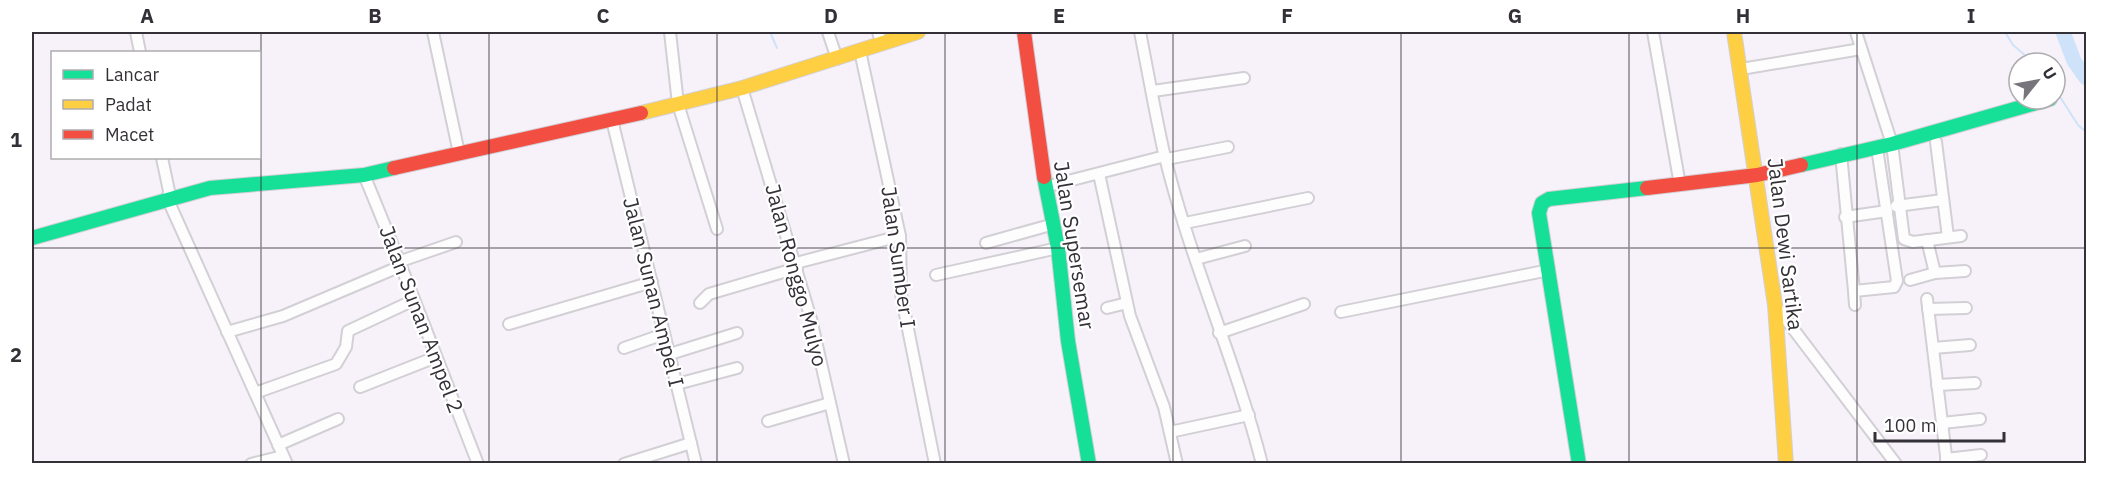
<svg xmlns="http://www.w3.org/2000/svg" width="2118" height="495" font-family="'IBM Plex Sans',sans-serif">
<rect width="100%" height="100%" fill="#f7f2fa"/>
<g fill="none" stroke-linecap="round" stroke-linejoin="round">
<g stroke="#cee3f9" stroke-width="2">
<path d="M770 32 777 48"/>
<path d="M2005 32 2013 45 2034 63"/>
<path d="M2055 89 2078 125 2086 132"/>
</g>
<path stroke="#cee3f9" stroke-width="15" d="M2063 32 2074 61 2086 78"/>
<g stroke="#d2cfd5" stroke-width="14">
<g id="street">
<path d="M136 32 140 52"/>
<path d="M433 32 459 153"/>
<path d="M670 32 678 104 717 229"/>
<path d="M828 32 837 59"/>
<path d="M878 32 881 43"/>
<path d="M1140 32C1148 72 1155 113 1164 153 1189 258 1235 358 1262 464"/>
<path d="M1653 32 1680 185"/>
<path d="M1856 32 1892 144 1904 239 1913 242 1961 236"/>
<path d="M860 51 900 236 901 294 935 464"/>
<path d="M1741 69 1861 49"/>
<path d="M742 88 811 319 844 464"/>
<path d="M1153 91 1244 78"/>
<path d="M612 120 696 464"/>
<path d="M1936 142 1948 237"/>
<path d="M1841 154 1854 291 1894 287 1897 281 1877 148"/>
<path d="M162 158 169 191 168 200 287 464"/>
<path d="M1167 159 1228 147"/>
<path d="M1099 174 1130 316 1164 407 1177 464"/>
<path d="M364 175C404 270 440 367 478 464"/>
<path d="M1045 187 1165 156"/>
<path d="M1896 206 1943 200"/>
<path d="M1845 217 1887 211"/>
<path d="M1185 223 1308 198"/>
<path d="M1927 240 1935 273"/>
<path d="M986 243 1054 224"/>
<path d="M1196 259 1245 246"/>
<path d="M401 261 456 242"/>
<path d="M796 263 900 236"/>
<path d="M936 275 1058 248"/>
<path d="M1910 280 1935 273 1965 271"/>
<path d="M1854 291 1855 305"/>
<path d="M1927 299 1947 464"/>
<path d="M700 303 709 294 797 268"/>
<path d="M1775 305 1896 464"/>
<path d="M1107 308 1127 303"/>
<path d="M1928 309 1966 308"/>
<path d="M1341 312 1549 270"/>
<path d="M509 324 652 282"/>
<path d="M227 332 283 316 401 266"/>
<path d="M1219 333 1304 304"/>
<path d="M624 348 664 334"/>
<path d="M1933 348 1970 345"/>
<path d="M670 354 737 333"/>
<path d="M677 384 737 368"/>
<path d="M1937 385 1975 383"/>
<path d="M360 387 436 357"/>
<path d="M255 393 336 364 346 347 348 331 414 300"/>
<path d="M768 421 830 403"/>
<path d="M1942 423 1980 419"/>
<path d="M1170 432 1249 415"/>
<path d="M278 445 338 419"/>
<path d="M1946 459 1981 455"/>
<path d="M251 464 283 456"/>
<path d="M624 464 691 443"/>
</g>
</g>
<g stroke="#d2cfd5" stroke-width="16">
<g id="fast">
<path d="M1801 165 1892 144 2050 99"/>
<path d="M1044 177 1058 248 1068 341 1089 464"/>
<path d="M32 238 210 188 364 175 394 168"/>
<path d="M1579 464 1539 213 1542 203 1549 199 1647 188"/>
</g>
</g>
<g stroke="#d2cfd5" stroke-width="16">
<g id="slow">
<path d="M1734 32 1775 305 1786 464"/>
<path d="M641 113 742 88 918 32"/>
</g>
</g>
<g stroke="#d2cfd5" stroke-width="16">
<g id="jam">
<path d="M1024 32 1044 177"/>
<path d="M394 168 641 113"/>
<path d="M1647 188 1757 175 1801 165"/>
</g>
</g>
<use href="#street" stroke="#fefdfe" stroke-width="10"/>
<use href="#fast" stroke="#16e098" stroke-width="14"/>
<use href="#slow" stroke="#ffcf43" stroke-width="14"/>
<use href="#jam" stroke="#f24e42" stroke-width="14"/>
</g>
<path fill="none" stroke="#343037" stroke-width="1.5" stroke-opacity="0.55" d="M261 32V464M489 32V464M717 32V464M945 32V464M1173 32V464M1401 32V464M1629 32V464M1857 32V464M32 248H2086"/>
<g text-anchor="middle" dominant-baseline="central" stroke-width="4.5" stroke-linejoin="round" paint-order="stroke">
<g font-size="21" fill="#343037" stroke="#fff">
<text transform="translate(1786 244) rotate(83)">Jalan Dewi Sartika</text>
<text transform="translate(1075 245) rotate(81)">Jalan Supersemar</text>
<text transform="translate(899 257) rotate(82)">Jalan Sumber I</text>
<text transform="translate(797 275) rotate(75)">Jalan Ronggo Mulyo</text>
<text transform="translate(654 292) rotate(76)">Jalan Sunan Ampel I</text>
<text transform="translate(422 319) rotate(69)">Jalan Sunan Ampel 2</text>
</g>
</g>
<rect width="2118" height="495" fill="none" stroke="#ffffff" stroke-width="66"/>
<rect x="51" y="51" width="210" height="108" fill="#ffffff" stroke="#aeacaf" stroke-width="1.5"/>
<rect x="63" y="70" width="30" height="9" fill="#16e098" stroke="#aeacaf" stroke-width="1.5"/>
<text x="105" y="81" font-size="18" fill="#343037">Lancar</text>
<rect x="63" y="100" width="30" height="9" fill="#ffcf43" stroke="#aeacaf" stroke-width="1.5"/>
<text x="105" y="111" font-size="18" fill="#343037">Padat</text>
<rect x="63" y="130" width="30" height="9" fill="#f24e42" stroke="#aeacaf" stroke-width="1.5"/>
<text x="105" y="141" font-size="18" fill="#343037">Macet</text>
<g transform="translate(2037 81) rotate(59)"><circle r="28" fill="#ffffff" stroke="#aeacaf" stroke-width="1.5"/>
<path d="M0-4.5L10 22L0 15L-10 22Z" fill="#78747b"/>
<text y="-9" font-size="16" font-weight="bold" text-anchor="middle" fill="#343037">U</text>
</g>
<path d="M1875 432v9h129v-9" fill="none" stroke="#343037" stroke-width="3"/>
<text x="1884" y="432" font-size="18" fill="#343037" stroke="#ffffff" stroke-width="4.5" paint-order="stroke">100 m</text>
<rect x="33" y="33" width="2052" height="429" fill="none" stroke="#343037" stroke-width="2"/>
<g font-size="20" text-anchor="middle" font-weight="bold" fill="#343037">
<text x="147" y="23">A</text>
<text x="375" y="23">B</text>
<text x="603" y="23">C</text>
<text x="831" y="23">D</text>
<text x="1059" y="23">E</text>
<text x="1287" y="23">F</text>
<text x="1515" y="23">G</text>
<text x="1743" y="23">H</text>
<text x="1971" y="23">I</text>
<text x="16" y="147">1</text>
<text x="16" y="362">2</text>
</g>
</svg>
